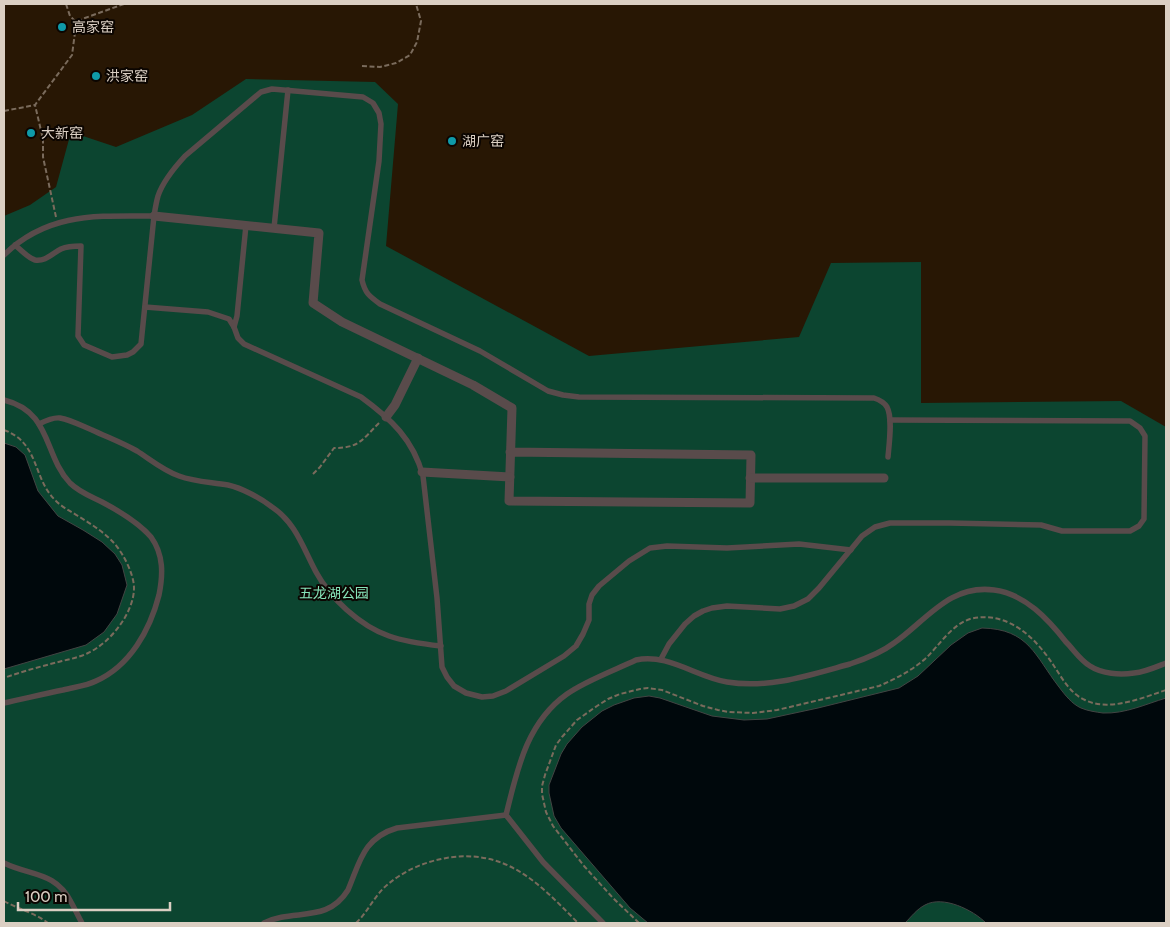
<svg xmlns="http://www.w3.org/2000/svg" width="1170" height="927" font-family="Cabin,'Noto Sans SC',sans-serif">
<rect width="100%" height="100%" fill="#281704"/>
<path fill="#0c4530" d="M246 79 375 82 398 104 386 246 589 356 799 337 831 263 921 262V403L1121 401 1166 427V923H4V216L30 205 56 187 71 132 116 147 192 115Z"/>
<g fill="#00080c" stroke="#424443">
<path d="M4 443 16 447 25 455 38 491 58 516 83 530 102 542 115 554 122 565 127 585 117 614 104 632 86 645 4 669Z"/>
<path d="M982 628C1029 629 1035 656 1059 687 1065 695 1072 704 1081 708 1088 711 1096 712 1103 713 1125 714 1146 704 1166 698V923H986C973 910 943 895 925 905 917 909 911 917 905 923H648L630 908 561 828 554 816 549 793V785L561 754 567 744 582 727 602 711 614 705 634 698 649 696 660 698 712 716 744 720 767 719 818 708 899 688 918 676 951 645 968 633Z"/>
</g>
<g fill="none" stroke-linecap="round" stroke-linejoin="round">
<g stroke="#7a6b5c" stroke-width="2" stroke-dasharray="5 2.5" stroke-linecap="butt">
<path d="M66 4 70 16 77 23"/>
<path d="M362 66 380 67 396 63 410 55 417 42 421 21 416 4"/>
<path d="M4 111 35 105"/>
<path d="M56 217 43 157V139L35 105 72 55 76 25 82 19 124 4"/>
<path d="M4 430C40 443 32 478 56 501 62 507 70 511 78 516 91 524 104 532 114 543 123 553 134 574 134 588 134 613 110 643 88 653 80 657 71 659 62 661 43 666 23 671 4 678"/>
<path d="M313 474 320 467 334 448C359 448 362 440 379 423"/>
<path d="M4 901C18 909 35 913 48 923"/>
<path d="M356 923C368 912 374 896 387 885 402 872 422 863 441 859 504 846 538 882 578 923"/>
<path d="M639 923 613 898 584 866 553 826 546 812 542 794V786L545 775 556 745 562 737 577 720 597 706 608 699 620 694 640 689 648 688 662 690 703 706 718 710 729 712 753 713 777 710 879 686C895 679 911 671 925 659 939 646 951 625 970 619 1006 610 1034 636 1052 663 1061 676 1069 693 1085 700 1109 712 1142 698 1166 690"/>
</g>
<g stroke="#594b4b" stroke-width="5.5">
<path d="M274 228 288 90"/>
<path d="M15 245C21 250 28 258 35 260 45 262 53 253 61 249 68 246 74 246 81 246L78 336 84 345 112 357 127 355 133 352 141 344 154 216C155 210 156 203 158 196 163 181 174 168 185 156L261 92 272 89 363 97 373 103 379 113 381 124 379 161 362 280C365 293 369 296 380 304L480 351 548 391 563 395 579 397 874 398C880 400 884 402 887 407 893 418 889 444 888 457"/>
<path d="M4 255C48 212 97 216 154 216"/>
<path d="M145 307 208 312 229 319 234 327 238 338 244 344 361 397C391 419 413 439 423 476L437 598 442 667 447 677 454 686 466 693 482 697 493 696 506 691 564 656 576 646 583 634 589 620V604L592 595 599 586 629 561 650 548 667 546 727 548 799 544 851 550"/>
<path d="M234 327 237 316 246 225"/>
<path d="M4 400C52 412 43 454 70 483 79 492 90 496 102 502 119 511 138 522 151 537 164 555 163 575 159 595 150 630 130 666 96 681 86 686 74 687 63 690 43 694 23 699 4 703"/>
<path d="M39 424C45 421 53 417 60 418 71 420 82 426 92 430 107 437 123 443 137 451 151 460 164 471 179 476 195 482 211 482 228 485 242 488 260 498 272 507 296 523 303 548 316 572 330 598 360 626 389 636 406 642 423 644 441 646"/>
<path d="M661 659 669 644 685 624 694 616 703 611 712 608 727 606 780 609 794 606 808 599 819 588 862 536 875 527 890 523H950L1041 525 1062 531H1130L1139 526 1144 519 1145 436 1140 428 1130 421 890 420"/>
<path d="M506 815C517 771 526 723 567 694 585 681 615 670 636 660 668 653 696 677 727 682 769 689 810 675 850 664 865 659 881 653 894 643 926 621 949 584 994 590 1025 594 1048 619 1066 642 1074 650 1080 660 1090 666 1102 674 1120 675 1134 673 1145 672 1156 667 1166 663"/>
<path d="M506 815 543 862 603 923"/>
<path d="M4 863C30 876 55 871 71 902 75 909 78 916 82 923"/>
<path d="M264 923C294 908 327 924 348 890 360 862 363 838 397 828L506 815"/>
</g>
<g stroke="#594b4b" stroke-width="9">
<path d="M154 216 319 233 313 303 342 322 473 385 512 408 509 501 750 503 751 455 510 452"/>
<path d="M386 417 395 405 418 358"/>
<path d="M422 472 510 477"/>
<path d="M750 478H884"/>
</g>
</g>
<g fill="#0f9aa8" stroke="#0b0501" stroke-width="2">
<circle cx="62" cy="27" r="5"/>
<circle cx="96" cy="76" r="5"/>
<circle cx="31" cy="133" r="5"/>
<circle cx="452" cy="141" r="5"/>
</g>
<g text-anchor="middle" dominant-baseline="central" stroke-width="4" stroke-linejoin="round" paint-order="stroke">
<g font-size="14" fill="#dbcfc3" stroke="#0b0501" text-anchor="start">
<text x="72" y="27">高家窑</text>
<text x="106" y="76">洪家窑</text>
<text x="41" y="133">大新窑</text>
<text x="462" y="141">湖广窑</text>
</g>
<g font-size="14" fill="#86e2b8" stroke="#0b0501">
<text x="334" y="593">五龙湖公园</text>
</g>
</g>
<rect width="1170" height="927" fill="none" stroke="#dbcfc3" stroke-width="10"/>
<path d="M18 902v8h152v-8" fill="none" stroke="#dbcfc3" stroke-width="2.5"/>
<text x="25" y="902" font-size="15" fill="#dbcfc3" stroke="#0b0501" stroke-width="4" paint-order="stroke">100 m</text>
</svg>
